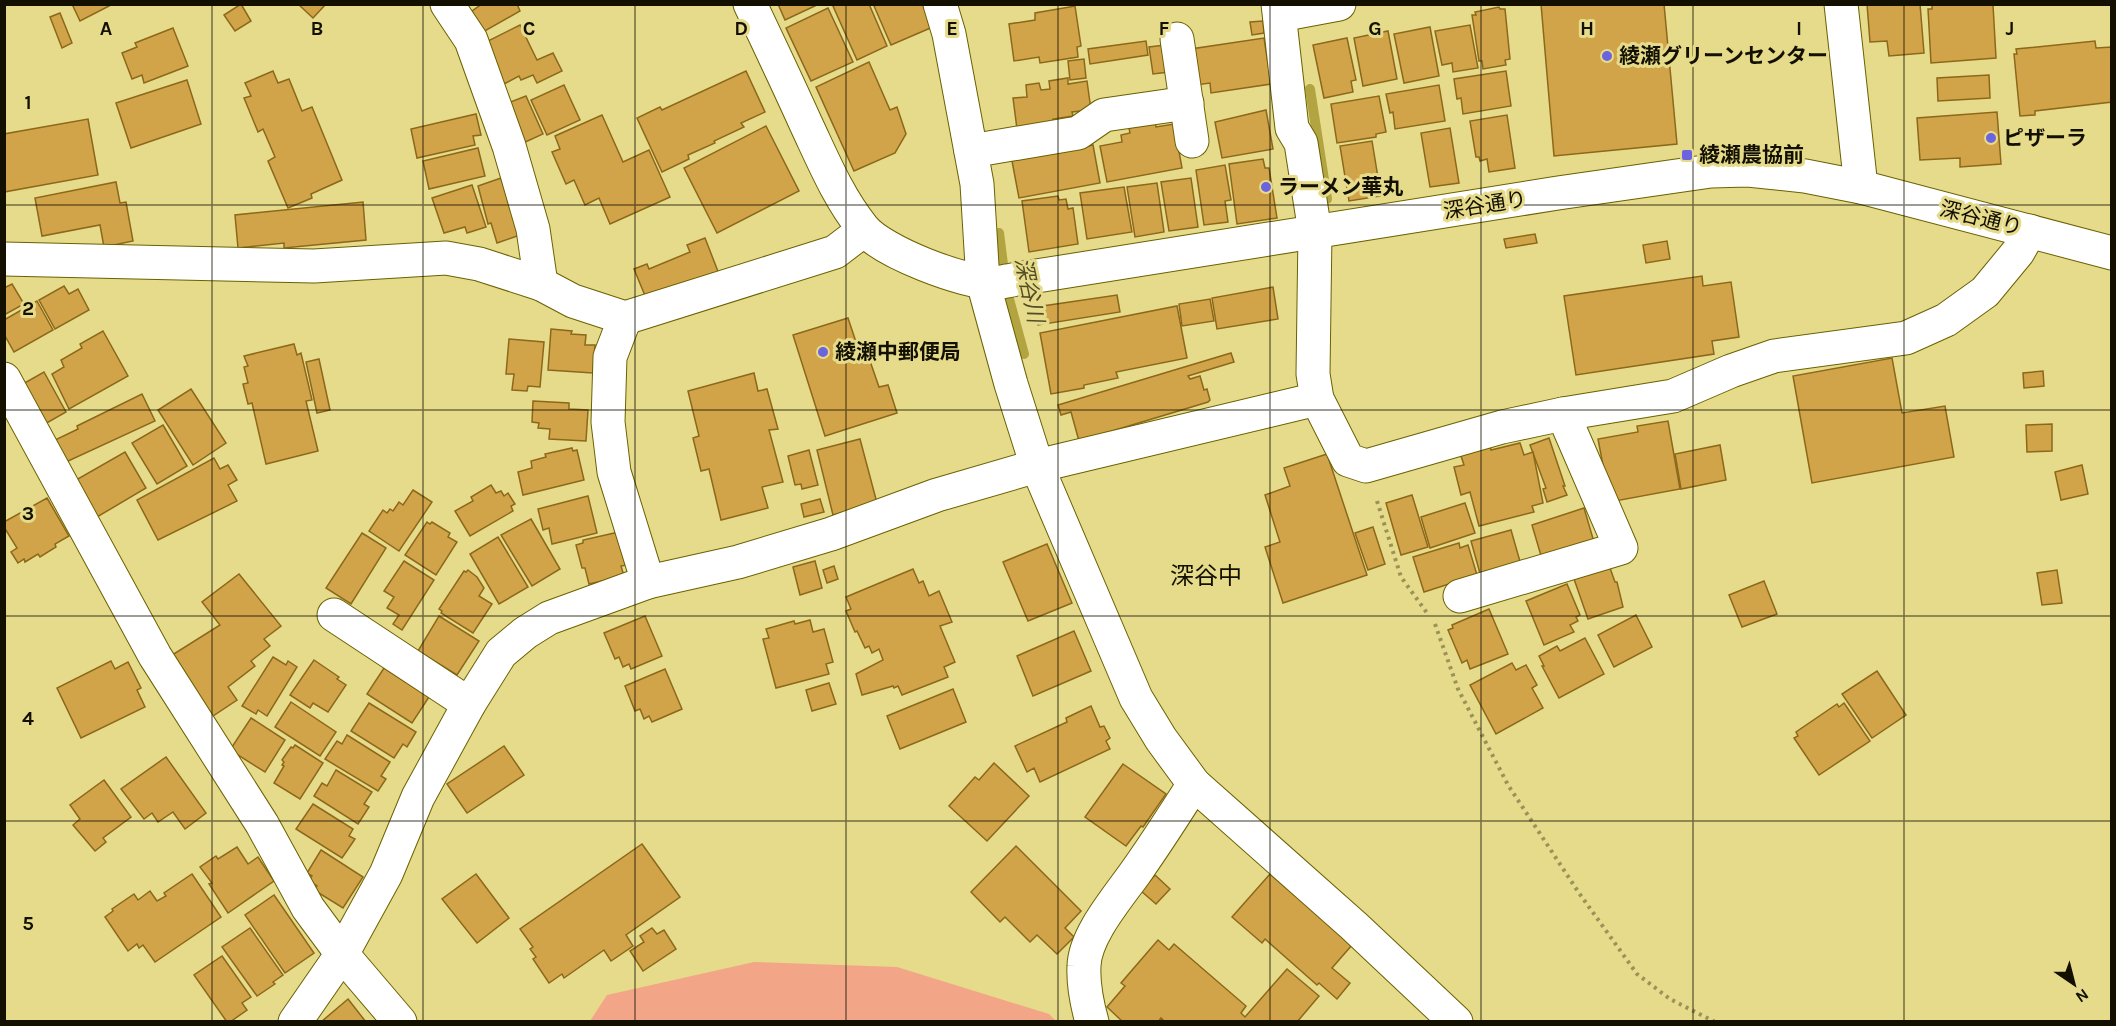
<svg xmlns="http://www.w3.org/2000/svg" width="2116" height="1026" font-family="Karla,'Noto Sans JP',sans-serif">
<rect width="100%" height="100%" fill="#e5db8b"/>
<path fill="#f3a587" d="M754 962 897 967 1049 1014 1056 1021H590L607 995Z"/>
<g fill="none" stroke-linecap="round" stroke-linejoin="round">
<g stroke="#b1a441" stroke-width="10">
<path d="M1310 89 1327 199"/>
<path d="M999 233 1006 288 1024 354"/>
</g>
</g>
<g fill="#d2a44a" stroke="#8c681a" stroke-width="1.5">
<path d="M72 4H111V5L80 21Z"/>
<path d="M241 4 251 21 235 31 224 15Z"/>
<path d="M298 4H326L313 18Z"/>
<path d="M482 4H517L520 11 483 32 472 11Z"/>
<path d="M778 4H819L785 20Z"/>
<path d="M837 4H869L887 46 857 60 833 6Z"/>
<path d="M879 4H926L935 26 891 45 874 6Z"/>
<path d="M1541 4H1664L1677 144 1554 156Z"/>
<path d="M1867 4H1920L1924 53 1889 56 1887 41 1870 42Z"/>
<path d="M1932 5H1993L1996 58 1931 63 1928 9H1932Z"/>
<path d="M1075 6 1081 46 1077 47 1078 57 1040 63 1039 57 1014 61 1009 24 1035 20V13Z"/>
<path d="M1499 7 1500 9H1505L1510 59 1505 60 1506 65 1483 69 1482 61H1479L1472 15H1476L1475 12Z"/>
<path d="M828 8 853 62 811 81 786 28Z"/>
<path d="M60 13 72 43 62 48 50 17Z"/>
<path d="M1263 21 1264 33 1252 35 1250 22Z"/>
<path d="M520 25 537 60 553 53 562 71 537 83 533 75 521 80 519 76 504 84 484 43Z"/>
<path d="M1470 25 1478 68 1453 72 1452 63 1442 65 1435 31Z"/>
<path d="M1430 27 1439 76 1404 83 1394 34Z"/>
<path d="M173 28 188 66 144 83 142 75 132 79 122 53 137 47 135 43Z"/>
<path d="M1388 31 1397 79 1363 86 1354 38Z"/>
<path d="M1264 38 1271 84 1211 93 1210 83 1196 85 1191 49Z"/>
<path d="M1347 38 1356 80 1351 81 1353 92 1324 98 1313 45Z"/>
<path d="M1146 41 1148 55 1090 64 1088 49Z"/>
<path d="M2095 41 2096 48 2112 47V102L2035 111V115L2020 116 2014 54H2017L2016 49Z"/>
<path d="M1165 45 1169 72 1153 74 1149 47Z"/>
<path d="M1084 59 1086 78 1070 80 1068 61Z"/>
<path d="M869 62 890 110 897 107 906 134 895 153 854 171 816 87Z"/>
<path d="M273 71 278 83 289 79 302 111 312 107 342 180 311 194 312 198 288 208 268 161 275 157 263 129 258 132 244 98 251 96 245 83Z"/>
<path d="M746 71 765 112 741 123 744 127 714 141 715 143 688 155 689 159 662 172 637 118 660 107 662 110Z"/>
<path d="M1506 71 1511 106 1463 114 1461 98 1457 99 1454 79Z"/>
<path d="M1989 75 1990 98 1938 101 1937 78Z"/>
<path d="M1068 78V84L1087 81 1091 110 1072 112 1073 116 1053 119 1054 124 1017 129 1013 98 1027 97 1026 85 1039 83 1041 90 1050 89 1049 81Z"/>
<path d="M187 80 201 124 131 148 116 103Z"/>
<path d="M564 85 580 120 547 135 531 100Z"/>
<path d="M1439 85 1445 121 1395 129 1393 112 1390 113 1386 94Z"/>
<path d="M526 96 543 134 521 144 503 105Z"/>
<path d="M1379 96 1386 132 1376 134V137L1337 143 1331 104Z"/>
<path d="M1266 110 1273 149 1222 158 1215 122Z"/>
<path d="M1997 112 2001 164 1960 167V158L1920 160 1917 118Z"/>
<path d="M476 114 481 135 473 136 475 145 417 158 411 129Z"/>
<path d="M602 115 623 162 649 150 670 197 610 224 599 198 585 205 574 180 566 184 552 152 560 149 555 136Z"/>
<path d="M1507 115 1515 168 1489 172 1487 159 1480 161 1479 157H1476L1470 121Z"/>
<path d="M88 119 98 175 4 192V134Z"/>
<path d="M1155 122 1156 127 1174 124 1182 168 1107 182 1100 146 1122 142 1121 135 1130 133 1129 128Z"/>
<path d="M766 126 799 191 717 233 684 168Z"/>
<path d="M1450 128 1459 183 1430 187 1421 133Z"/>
<path d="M1372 141 1381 196 1349 201 1340 146Z"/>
<path d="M1093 145 1100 183 1019 198 1012 161Z"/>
<path d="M478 148 485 176 429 189 423 161Z"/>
<path d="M1263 159 1265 168H1269L1277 218 1237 224 1229 164Z"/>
<path d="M1225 165 1231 200 1225 201 1228 222 1204 225 1196 170Z"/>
<path d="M501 178 520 235 497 243 491 223 488 224 478 186Z"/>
<path d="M1191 178 1198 227 1169 231 1161 182Z"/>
<path d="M116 182 120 203 126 202 133 241 104 247 100 225 42 236 35 198Z"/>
<path d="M1157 183 1164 232 1135 237 1127 187Z"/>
<path d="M472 185 486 227 467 233 465 227 444 233 432 198Z"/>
<path d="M1124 187 1132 232 1087 239 1080 193Z"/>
<path d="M1058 196 1059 200 1066 199 1068 209 1073 208 1078 244 1029 252 1022 201Z"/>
<path d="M363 202 366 240 284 248V243L238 248 235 215Z"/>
<path d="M1535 234 1537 243 1506 248 1504 239Z"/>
<path d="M705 238 719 274 646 298 634 269 647 264 649 269 690 252 687 245Z"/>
<path d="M1667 241 1670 259 1646 263 1643 245Z"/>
<path d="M1702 276 1703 286 1731 282 1739 337 1712 341 1714 354 1576 375 1564 296Z"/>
<path d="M12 284 24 304 4 315V288Z"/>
<path d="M64 286 69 294 78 289 89 310 55 329 39 300Z"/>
<path d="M1273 287 1278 319 1217 329 1212 298Z"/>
<path d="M1117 295 1120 312 1038 325 1036 307Z"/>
<path d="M1210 299 1214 321 1182 326 1179 304Z"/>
<path d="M37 301 53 330 14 352 4 334V320Z"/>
<path d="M1177 306 1187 358 1116 372 1118 378 1084 385V388L1051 394 1040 333Z"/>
<path d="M848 318 863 363 870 361 879 387 888 385 897 413 825 436 793 335Z"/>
<path d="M551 329 572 331 571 334 586 335 585 345H595L593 373 548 370Z"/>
<path d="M103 331 128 376 69 409 52 374 64 367 61 360 82 348 80 344Z"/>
<path d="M509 339 544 342 540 387 528 386 527 391 512 390 514 374H506Z"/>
<path d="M294 344 297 355 301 353 312 400 306 401 318 451 266 464 252 403 248 404 243 384 248 383 244 367 248 366 244 356Z"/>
<path d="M1231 353 1234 362 1188 376 1190 379 1200 376 1204 390 1207 389 1210 400 1208 402 1079 441 1071 412 1061 415 1058 405Z"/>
<path d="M1892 358 1902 413 1945 406 1954 457 1812 483 1793 376Z"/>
<path d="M319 359 330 410 317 413 306 362Z"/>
<path d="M2043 371 2044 386 2024 388 2023 373Z"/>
<path d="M44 372 66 412 45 424 21 385Z"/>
<path d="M754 373 758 391 767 389 778 429 769 430 783 482 762 487 768 508 721 520 709 469 701 471 693 438 699 436 688 391Z"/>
<path d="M191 389 226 443 193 465 158 410Z"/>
<path d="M142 394 155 421 66 462 55 440 78 429 77 426Z"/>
<path d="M533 401 569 403V409L588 410 586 441 549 439 550 429 538 428 539 423 532 422Z"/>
<path d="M1668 421 1680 489 1610 502 1598 439 1638 432 1637 426Z"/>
<path d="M2052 424V451L2027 452 2026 425Z"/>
<path d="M163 425 187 466 157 484 132 443Z"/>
<path d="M1549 438 1565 486H1563L1567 495 1547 502 1543 489 1546 488 1530 445Z"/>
<path d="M860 439 877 503 833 515 817 450Z"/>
<path d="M1520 443 1524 455 1533 452 1543 503 1532 506 1534 512 1479 526 1470 492 1461 495 1454 467 1464 465 1460 453 1490 445 1491 450Z"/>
<path d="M1720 445 1726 480 1681 489 1675 454Z"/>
<path d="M572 448 573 451 577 450 584 480 523 495 518 472 532 468 531 461 546 457 545 454Z"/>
<path d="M809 450 818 485 802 489 801 484 795 485 788 456Z"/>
<path d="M125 452 146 488 97 517 76 480Z"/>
<path d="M1327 454 1367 575 1283 603 1265 547 1280 542 1265 495 1290 486 1284 468Z"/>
<path d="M214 458 220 469 228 465 237 480 228 485 237 501 158 540 137 500Z"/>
<path d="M2082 465 2088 494 2061 500 2055 472Z"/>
<path d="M491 485 496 493 501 491 504 496 508 493 515 504 511 506 513 511 470 536 455 511 473 501 471 497Z"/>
<path d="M413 490 432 502 399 551 369 531 383 510 387 513 390 509 393 511 399 502 403 505Z"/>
<path d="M1412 495 1428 547 1401 555 1386 503Z"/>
<path d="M588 496 597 533 552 544 549 528 543 530 538 509Z"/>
<path d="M47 498 69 536 55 544 56 547 40 557 38 554 25 562 24 559 18 563 11 552 17 548 4 527V522Z"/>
<path d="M820 499 824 512 804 517 801 504Z"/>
<path d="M1465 503 1475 533 1430 548 1421 517Z"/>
<path d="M1584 508 1594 542 1542 559 1532 525Z"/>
<path d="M531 519 560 569 532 586 501 535Z"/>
<path d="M427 522 430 524 432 522 450 533 448 537 457 542 436 575 405 555Z"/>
<path d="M1373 527 1385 564 1368 570 1355 533Z"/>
<path d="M1511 530 1521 565 1481 577 1471 541Z"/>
<path d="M619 532 627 565 621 566 624 576 589 584 585 568H582L576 545 583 543V540Z"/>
<path d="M362 533 386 548 351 604 326 588Z"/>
<path d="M498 537 528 587 499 604 470 554Z"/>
<path d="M1459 543 1460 548 1468 545 1477 575 1424 592 1413 557Z"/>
<path d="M1047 544 1072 603 1028 621 1003 562Z"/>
<path d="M404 561 434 580 402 630 393 624 399 615 387 608 394 597 384 591Z"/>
<path d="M815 561 822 588 800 595 793 567Z"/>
<path d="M834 566 838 579 827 583 823 570Z"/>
<path d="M1610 568 1615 582H1617L1623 607 1588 619 1574 579Z"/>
<path d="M913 569 919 583 923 581 929 596 939 591 952 622 940 626 955 662 944 667 948 677 902 695 898 686 894 688 893 686 862 695 856 674 883 660 879 649 872 653 869 646 865 648 857 631 855 632 846 611 851 609 846 597Z"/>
<path d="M468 570 477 577 484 588 479 596 492 604 473 633 441 613 442 611 439 609 464 571 466 572Z"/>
<path d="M2057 570 2062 603 2042 605 2037 573Z"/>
<path d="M239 574 281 626 264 639 270 646 251 661 255 666 228 687 237 700 210 718 169 657 220 625 202 602Z"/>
<path d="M1764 581 1777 614 1742 627 1729 595Z"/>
<path d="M1567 584 1580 615 1576 617 1578 621 1570 625 1574 632 1544 645 1526 601Z"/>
<path d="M1489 609 1508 654 1470 669 1467 660 1462 663 1448 630 1453 628 1452 625Z"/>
<path d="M1636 615 1652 647 1614 667 1598 635Z"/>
<path d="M439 616 479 641 457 675 418 651Z"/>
<path d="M645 616 662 656 631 669 629 664 623 667 619 657 615 659 604 633Z"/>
<path d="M810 620 813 632 824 629 833 662 826 664 829 674 776 688 763 639 769 638 766 629 794 621 795 624Z"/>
<path d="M1074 631 1091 671 1033 696 1017 656Z"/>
<path d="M1585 638 1604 674 1559 698 1542 666H1544L1539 656 1557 646 1560 651Z"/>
<path d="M273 657 286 665 288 661 297 667 267 716 258 710 256 714 242 706Z"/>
<path d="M314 660 339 677 337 679 346 685 328 712 313 703 310 708 290 695Z"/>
<path d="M111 661 115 669 128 662 141 688 137 690 145 707 81 738 57 688Z"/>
<path d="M1512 663 1516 670 1526 665 1537 685 1532 688 1543 708 1496 734 1470 685Z"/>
<path d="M384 668 429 697 412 723 367 694Z"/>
<path d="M665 669 682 709 652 722 649 716 644 719 640 709 635 711 625 686Z"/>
<path d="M1877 671 1906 715 1872 738 1842 694Z"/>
<path d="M829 683 836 704 812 711 806 690Z"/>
<path d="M953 689 966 722 900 749 887 716Z"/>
<path d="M291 702 336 732 320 756 275 727Z"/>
<path d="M369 703 416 732 407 747 403 744 394 758 351 731Z"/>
<path d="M1844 703 1870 741 1819 775 1794 738 1798 736 1796 732 1837 704 1839 707Z"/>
<path d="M1091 706 1100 727 1104 726 1110 738 1106 741 1110 749 1040 782 1034 768 1027 772 1015 746 1067 722 1066 718Z"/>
<path d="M251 718 285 740 265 772 230 750Z"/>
<path d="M347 735 390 762 381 776 386 779 378 791 325 759 337 741 342 744Z"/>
<path d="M295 745 323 763 300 799 274 783 284 766 282 765 284 762 282 760 291 747 293 748Z"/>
<path d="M504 746 524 775 467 813 447 784Z"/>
<path d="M166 757 206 813 185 829 173 812 158 822 152 813 144 819 121 789Z"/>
<path d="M994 763 1029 796 987 841 949 806 975 777 979 780Z"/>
<path d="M1123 764 1166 794 1143 827 1141 826 1126 846 1085 817Z"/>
<path d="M336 770 372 792 364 804 369 807 358 824 314 796 322 783 327 786Z"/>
<path d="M104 780 131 817 103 838 106 842 95 851 73 825 80 819 70 805Z"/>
<path d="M313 804 353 829 349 836 355 839 342 858 296 829Z"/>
<path d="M642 844 680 897 626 935 633 946 611 961 604 950 564 978 562 974 549 983 533 959 536 957 530 949 533 947 520 929Z"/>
<path d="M1016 846 1081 911 1065 928 1074 937 1057 954 1037 935 1030 942 1005 917 1000 922 971 892Z"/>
<path d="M237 847 248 864 258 857 274 881 228 913 209 884 212 883 200 867 216 856 218 859Z"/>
<path d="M321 850 363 877 343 908 314 890 317 886 308 880 312 876 307 873Z"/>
<path d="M192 874 221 917 155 962 143 945 139 948 137 944 128 951 105 917 113 911 112 909 134 894 138 900 150 891 157 901 166 896 164 893Z"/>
<path d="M476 874 509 918 477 943 442 899Z"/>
<path d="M1270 874 1352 945 1332 968 1350 983 1337 999 1319 983 1317 985 1265 939 1262 943 1232 917Z"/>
<path d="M1155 875 1170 889 1156 904 1141 891Z"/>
<path d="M274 895 314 953 285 973 245 915Z"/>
<path d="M250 928 283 975 273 982 275 984 257 996 222 947Z"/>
<path d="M652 928 657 934 664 930 676 949 643 971 630 951 644 942 640 936Z"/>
<path d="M1158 940 1169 950 1174 944 1246 1006 1241 1013 1245 1017 1287 969 1319 996 1297 1022H1165L1161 1018 1158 1022H1123L1107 1007 1125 986 1121 983Z"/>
<path d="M222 956 251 997 242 1003 247 1010 230 1022H227L194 975Z"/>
<path d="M348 999 366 1022H321Z"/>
</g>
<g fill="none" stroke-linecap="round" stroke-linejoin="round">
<g stroke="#6b6101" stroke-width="35">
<g id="minor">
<path d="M447 4 471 40 509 146 533 229 541 284"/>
<path d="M750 4C769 44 788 84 806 124 823 160 838 197 863 228 882 252 964 283 995 283 1003 282 1010 280 1018 279L1558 193 1711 171 1748 170 1805 176 1861 187 2112 253"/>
<path d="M940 4 949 34 977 184 983 282 1011 384 1037 466 1136 698 1161 739 1194 784 1354 926 1456 1022"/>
<path d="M1278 4 1292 128 1301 143 1315 232 1313 374 1317 399 1348 460 1366 466 1502 427 1563 414 1673 396 1731 371 1774 356 1906 338 1946 320 1985 292 2018 252 2030 231"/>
<path d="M1841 4 1861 187"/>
<path d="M1280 15 1339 4"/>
<path d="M1177 39 1192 141"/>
<path d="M971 151 1078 133 1104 115 1187 103"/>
<path d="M4 259 314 266 446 258 479 264 541 284 573 301 625 318 835 252 864 230"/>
<path d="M625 318 610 357 608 422 614 472 648 582"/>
<path d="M4 379 155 656 262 824 308 908 342 954 400 1022"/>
<path d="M1460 596 1621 548 1563 414"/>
<path d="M334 615 469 704"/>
<path d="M295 1022 342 954 386 874 418 797 469 704 501 653 525 633 549 618 648 582 738 562 831 534 937 495 1037 466 1317 399"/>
<path d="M1092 1022C1087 1004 1083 985 1084 966 1085 933 1122 893 1140 866 1159 839 1176 812 1194 784"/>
</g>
</g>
<g stroke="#9a9259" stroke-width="4" stroke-dasharray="3 4.5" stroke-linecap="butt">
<path d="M1377 501 1401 577 1427 613"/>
<path d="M1435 624 1458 689 1508 785 1579 893 1637 974 1670 999 1715 1022"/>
</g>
<use href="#minor" stroke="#fff" stroke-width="33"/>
</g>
<path fill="none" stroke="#131000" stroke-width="1.5" stroke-opacity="0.55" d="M212 4V1022M423 4V1022M635 4V1022M846 4V1022M1058 4V1022M1270 4V1022M1481 4V1022M1693 4V1022M1904 4V1022M4 205H2112M4 410H2112M4 616H2112M4 821H2112"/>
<g fill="#6c64de" stroke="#e5db8b" stroke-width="2">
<circle cx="1607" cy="56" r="6"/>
<circle cx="1991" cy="138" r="6"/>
<rect x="1681" y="149" width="12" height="12" rx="3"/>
<circle cx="1266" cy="187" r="6"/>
<circle cx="823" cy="352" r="6"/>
</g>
<g text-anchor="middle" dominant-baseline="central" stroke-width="6" stroke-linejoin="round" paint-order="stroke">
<g font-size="21" font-weight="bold" fill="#131000" stroke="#e5db8b" text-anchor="start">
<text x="1619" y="56">綾瀬グリーンセンター</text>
<text x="2003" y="138">ピザーラ</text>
<text x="1699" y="155">綾瀬農協前</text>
<text x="1278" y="187">ラーメン華丸</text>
<text x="835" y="352">綾瀬中郵便局</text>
</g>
<g font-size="21" fill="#131000" stroke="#e5db8b">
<text transform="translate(1485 205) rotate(-9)">深谷通り</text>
<text transform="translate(1981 218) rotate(14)">深谷通り</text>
</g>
<g font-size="22" font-style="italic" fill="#534d25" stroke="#e5db8b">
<text transform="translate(1029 290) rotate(78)">深谷川</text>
</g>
<g font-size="24" fill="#131000" stroke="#e5db8b">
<text x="1206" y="576">深谷中</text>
</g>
</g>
<g font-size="20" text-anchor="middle" font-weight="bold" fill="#131000" stroke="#e5db8b" stroke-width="6" stroke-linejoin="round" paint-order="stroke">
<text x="106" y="35">A</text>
<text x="317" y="35">B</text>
<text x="529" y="35">C</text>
<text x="741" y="35">D</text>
<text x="952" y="35">E</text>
<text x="1164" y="35">F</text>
<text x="1375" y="35">G</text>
<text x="1587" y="35">H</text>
<text x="1799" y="35">I</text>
<text x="2010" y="35">J</text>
<text x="28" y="109">1</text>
<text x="28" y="315">2</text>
<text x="28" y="520">3</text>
<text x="28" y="725">4</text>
<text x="28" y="930">5</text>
</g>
<rect width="2116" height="1026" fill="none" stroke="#131000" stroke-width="12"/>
<g transform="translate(2074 984) rotate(145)" stroke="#e5db8b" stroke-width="4.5" paint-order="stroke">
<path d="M0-4.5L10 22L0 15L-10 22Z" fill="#131000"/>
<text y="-9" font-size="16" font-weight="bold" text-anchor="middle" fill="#131000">N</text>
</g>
</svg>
